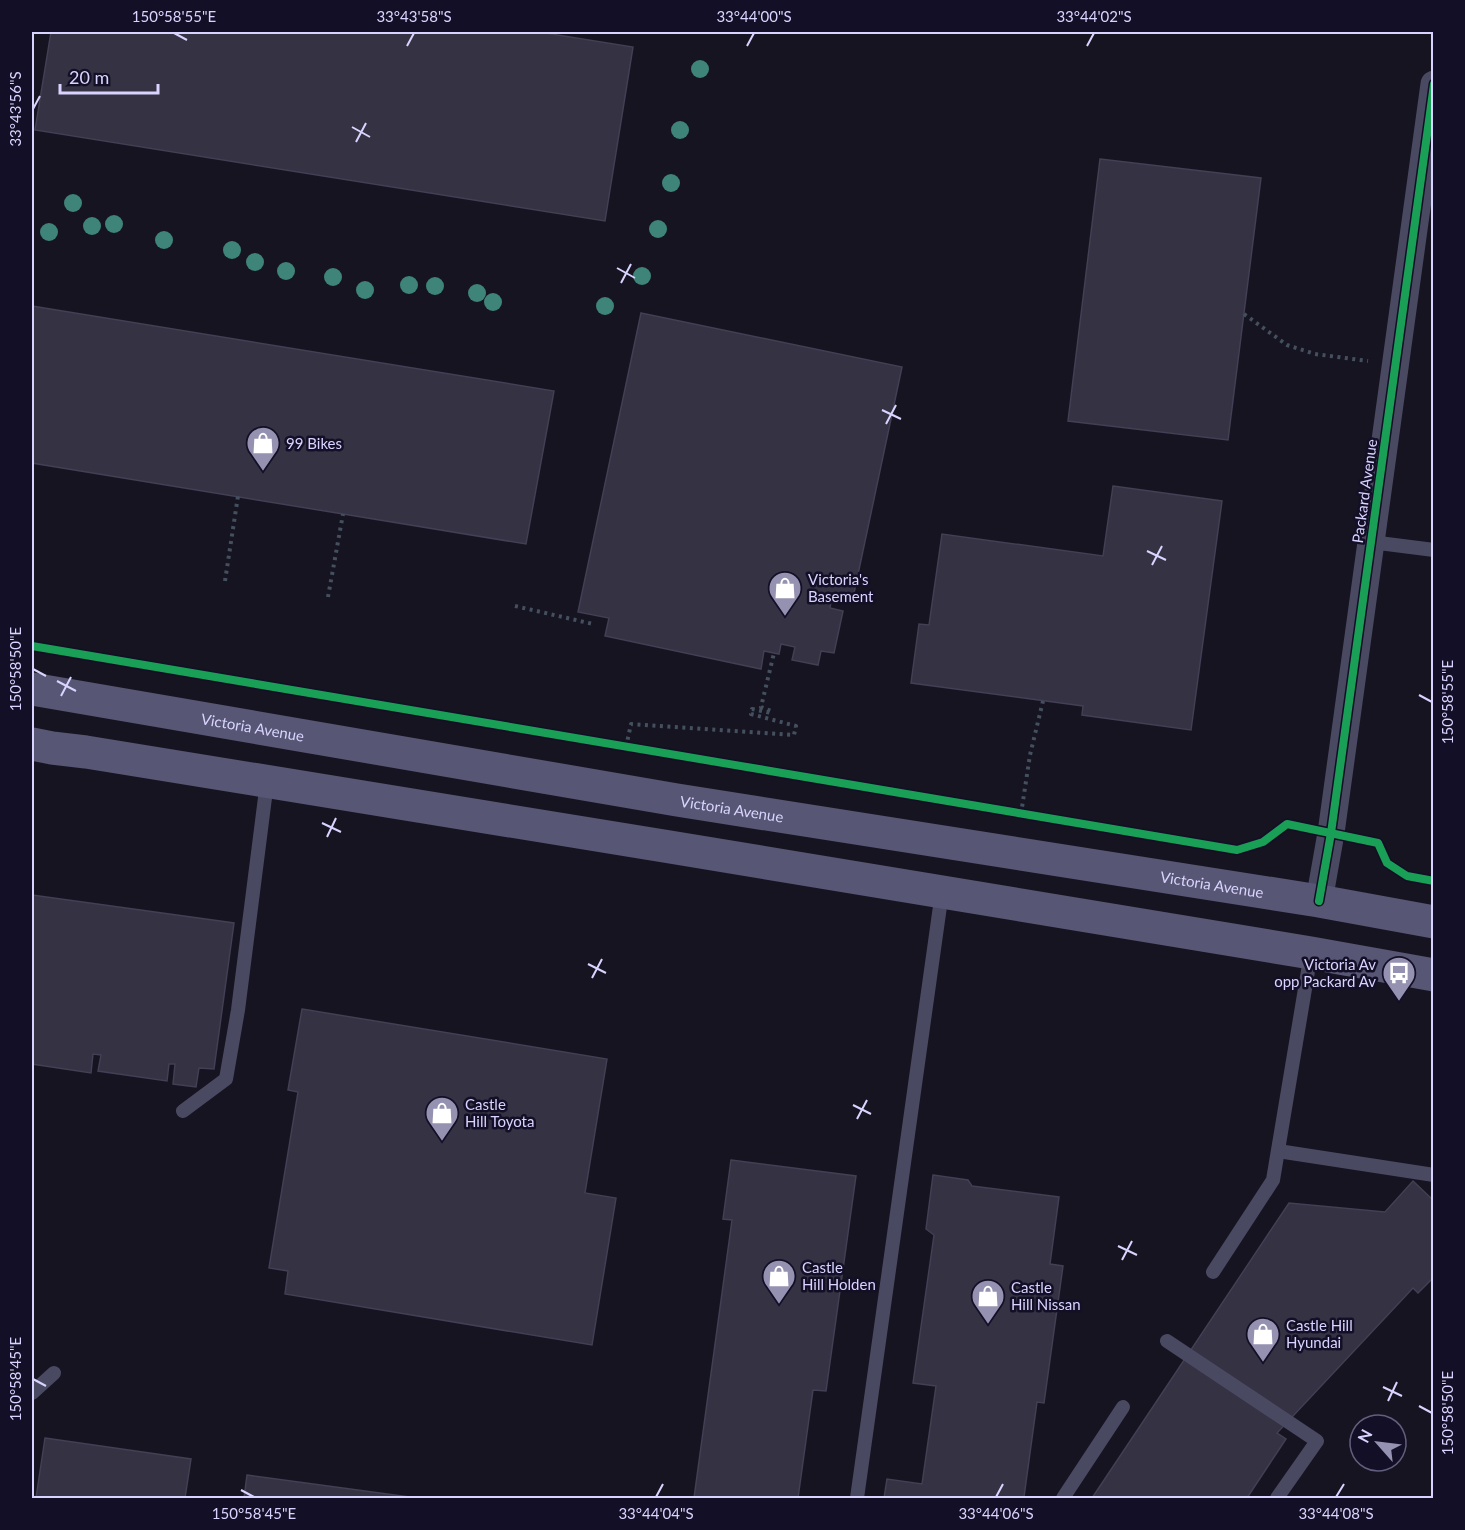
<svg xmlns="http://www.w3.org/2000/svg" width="1465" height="1530" font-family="Lato,sans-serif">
<rect width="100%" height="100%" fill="#161421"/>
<g fill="#343243" stroke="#433f54" stroke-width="1.5">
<path d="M51 32H539L633 47 605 221 35 130Z"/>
<path d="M1100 159 1261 178 1228 440 1068 421Z"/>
<path d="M32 306 554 391 526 544 32 463Z"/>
<path d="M641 313 902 367 853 598 832 594 830 608 843 611 834 653 821 651 818 665 792 660 795 647 781 644 779 654 764 651 761 669 605 636 609 618 578 612Z"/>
<path d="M1113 486 1222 501 1191 730 1082 715 1083 706 911 683 919 624 929 625 942 534 1103 556Z"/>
<path d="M32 895 234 923 214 1069 199 1068 196 1087 173 1084 175 1064H169L167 1081 98 1071 101 1055 93 1054 91 1073 32 1064Z"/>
<path d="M302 1009 607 1059 585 1193 616 1198 592 1345 285 1294 288 1271 269 1268 298 1092 288 1090Z"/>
<path d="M731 1160 856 1176 826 1391 813 1390 798 1498H694L732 1220 723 1219Z"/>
<path d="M933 1175 968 1180 972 1186 1059 1197 1050 1264 1063 1266 1044 1403 1037 1402 1024 1497 1028 1498H884L887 1479 922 1484 936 1386 913 1383 934 1235 926 1229Z"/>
<path d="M1413 1181 1434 1201V1277L1418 1293 1413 1288 1277 1433 1286 1439 1247 1498H1092L1289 1203 1385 1212Z"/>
<path d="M45 1438 191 1459 185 1498H36Z"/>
<path d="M247 1475 417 1498H244Z"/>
</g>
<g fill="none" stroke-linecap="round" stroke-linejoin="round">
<g stroke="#44505f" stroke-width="4" stroke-dasharray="3 4.5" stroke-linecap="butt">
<path d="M1244 314 1287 345 1315 354 1368 361"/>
<path d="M225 581 238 496"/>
<path d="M328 597 343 514"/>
<path d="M515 606 593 624"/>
<path d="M626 747 631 724 794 735 796 726 751 714 752 709 771 713V711L761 707 774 653"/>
<path d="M1021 814 1030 755 1043 701"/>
</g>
<g stroke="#4a4962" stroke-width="14">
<path d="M1371 542 1434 550"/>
<path d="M183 1111 226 1079 238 1010 267 782"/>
<path d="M1278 1151 1434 1175"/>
<path d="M1213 1272 1273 1180 1311 953"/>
<path d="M1167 1341 1317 1441 1277 1498"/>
<path d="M32 1393 54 1373"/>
<path d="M857 1498 942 892"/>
<path d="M1063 1498 1123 1407"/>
</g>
<path stroke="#4a4962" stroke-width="27" d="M1319 901 1331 833 1434 84"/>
<g stroke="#575674" stroke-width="33">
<path id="s1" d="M32 689 677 800 1319 901 1434 922"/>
<path d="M32 744 52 748 86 752 670 847 1311 953 1434 975"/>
</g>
<g stroke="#130f26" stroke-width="11">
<g id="cycleway">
<path d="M32 646 1237 850 1263 842 1287 824 1378 843 1387 863 1407 876 1434 881"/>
<path d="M1319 901 1331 833 1434 84"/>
</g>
</g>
<use href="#cycleway" stroke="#1a9f57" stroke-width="8"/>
</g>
<g fill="#3e8478">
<circle cx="700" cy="69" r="9"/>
<circle cx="680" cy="130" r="9"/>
<circle cx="671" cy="183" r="9"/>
<circle cx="73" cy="203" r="9"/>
<circle cx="114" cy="224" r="9"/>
<circle cx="92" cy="226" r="9"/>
<circle cx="658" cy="229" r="9"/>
<circle cx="49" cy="232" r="9"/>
<circle cx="164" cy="240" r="9"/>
<circle cx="232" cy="250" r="9"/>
<circle cx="255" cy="262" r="9"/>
<circle cx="286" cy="271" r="9"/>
<circle cx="642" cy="276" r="9"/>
<circle cx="333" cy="277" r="9"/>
<circle cx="409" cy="285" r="9"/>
<circle cx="435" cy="286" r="9"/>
<circle cx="365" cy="290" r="9"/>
<circle cx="477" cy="293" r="9"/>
<circle cx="493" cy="302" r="9"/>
<circle cx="605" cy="306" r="9"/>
</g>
<path fill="none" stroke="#d9d4ff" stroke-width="2" d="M174 33 187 40M407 46 414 33M747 46 754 33M1087 46 1094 33M33 109 40 96M352 127 370 137M356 142 366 123M617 268 635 278M621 283 631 264M882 410 901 419M886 424 896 405M1147 551 1166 560M1152 565 1162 546M33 669 46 676M57 681 76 691M1419 695 1432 702M61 696 71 677M322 823 341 832M327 837 336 818M588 964 606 973M592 978 602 959M853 1105 871 1114M857 1119 867 1100M1118 1246 1137 1255M1122 1260 1132 1241M33 1379 46 1386M1383 1387 1402 1396M1388 1401 1397 1382M1419 1406 1432 1413M241 1490 254 1497M656 1497 663 1484M996 1497 1003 1484M1336 1497 1344 1484"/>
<defs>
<g id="shop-pin" transform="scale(1.725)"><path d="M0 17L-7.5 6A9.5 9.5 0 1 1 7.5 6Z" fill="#9591b1" stroke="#130f26"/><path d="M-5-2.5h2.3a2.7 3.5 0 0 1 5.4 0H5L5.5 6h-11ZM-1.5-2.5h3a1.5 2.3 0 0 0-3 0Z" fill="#fff"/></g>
<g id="bus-pin" transform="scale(1.725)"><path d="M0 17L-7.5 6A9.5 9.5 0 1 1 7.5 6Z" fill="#9591b1" stroke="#130f26"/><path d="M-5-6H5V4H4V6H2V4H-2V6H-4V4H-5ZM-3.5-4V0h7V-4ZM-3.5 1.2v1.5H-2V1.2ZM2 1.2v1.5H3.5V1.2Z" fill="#fff"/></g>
</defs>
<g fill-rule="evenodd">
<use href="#shop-pin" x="263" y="443"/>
<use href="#shop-pin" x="785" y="588"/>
<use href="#bus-pin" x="1399" y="973"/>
<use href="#shop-pin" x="442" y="1113"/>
<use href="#shop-pin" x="779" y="1276"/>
<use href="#shop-pin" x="988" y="1296"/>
<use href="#shop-pin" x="1263" y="1334"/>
</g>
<g text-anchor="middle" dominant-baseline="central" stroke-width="5" stroke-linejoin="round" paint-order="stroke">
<g font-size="15" fill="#d9d4ff" stroke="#130f26" text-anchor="start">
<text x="286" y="443">99 Bikes</text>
<text x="808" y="579">Victoria's<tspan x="808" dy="17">Basement</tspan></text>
<text x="1376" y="964" text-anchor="end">Victoria Av<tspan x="1376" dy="17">opp Packard Av</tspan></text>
<text x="465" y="1104">Castle<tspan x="465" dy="17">Hill Toyota</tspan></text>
<text x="802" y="1267">Castle<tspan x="802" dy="17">Hill Holden</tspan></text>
<text x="1011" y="1287">Castle<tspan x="1011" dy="17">Hill Nissan</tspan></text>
<text x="1286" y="1325">Castle Hill<tspan x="1286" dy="17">Hyundai</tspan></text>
</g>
<g font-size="15" fill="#d9d4ff" stroke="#130f26">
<text transform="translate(1364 491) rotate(-82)">Packard Avenue</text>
<text stroke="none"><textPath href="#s1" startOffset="224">Victoria Avenue</textPath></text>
<text stroke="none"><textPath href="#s1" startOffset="710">Victoria Avenue</textPath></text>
<text stroke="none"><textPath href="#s1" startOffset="1196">Victoria Avenue</textPath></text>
</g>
</g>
<rect width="1465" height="1530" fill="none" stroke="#130f26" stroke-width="66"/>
<g transform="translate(1378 1443) rotate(298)"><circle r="28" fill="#130f26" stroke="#625e7d" stroke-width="1.5"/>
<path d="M0-4.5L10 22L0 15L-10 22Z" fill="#9591b1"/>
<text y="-9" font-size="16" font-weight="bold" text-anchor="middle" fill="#d9d4ff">N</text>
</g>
<path d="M60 84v9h98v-9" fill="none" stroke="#d9d4ff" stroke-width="3"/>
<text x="69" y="84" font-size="18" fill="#d9d4ff" stroke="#130f26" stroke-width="4.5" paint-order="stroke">20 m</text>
<rect x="33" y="33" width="1399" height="1464" fill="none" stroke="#d9d4ff" stroke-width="2"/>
<g font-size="15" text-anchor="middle" fill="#d9d4ff">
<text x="174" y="22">150°58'55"E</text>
<text x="414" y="22">33°43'58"S</text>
<text x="754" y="22">33°44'00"S</text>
<text x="1094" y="22">33°44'02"S</text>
<text transform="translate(16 109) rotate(-90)" y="5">33°43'56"S</text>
<text transform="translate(16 669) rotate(-90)" y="5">150°58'50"E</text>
<text transform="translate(1448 702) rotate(-90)" y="5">150°58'55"E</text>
<text transform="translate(16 1379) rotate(-90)" y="5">150°58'45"E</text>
<text transform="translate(1448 1413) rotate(-90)" y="5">150°58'50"E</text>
<text x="254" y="1519">150°58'45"E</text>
<text x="656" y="1519">33°44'04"S</text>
<text x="996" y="1519">33°44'06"S</text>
<text x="1336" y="1519">33°44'08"S</text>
</g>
</svg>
